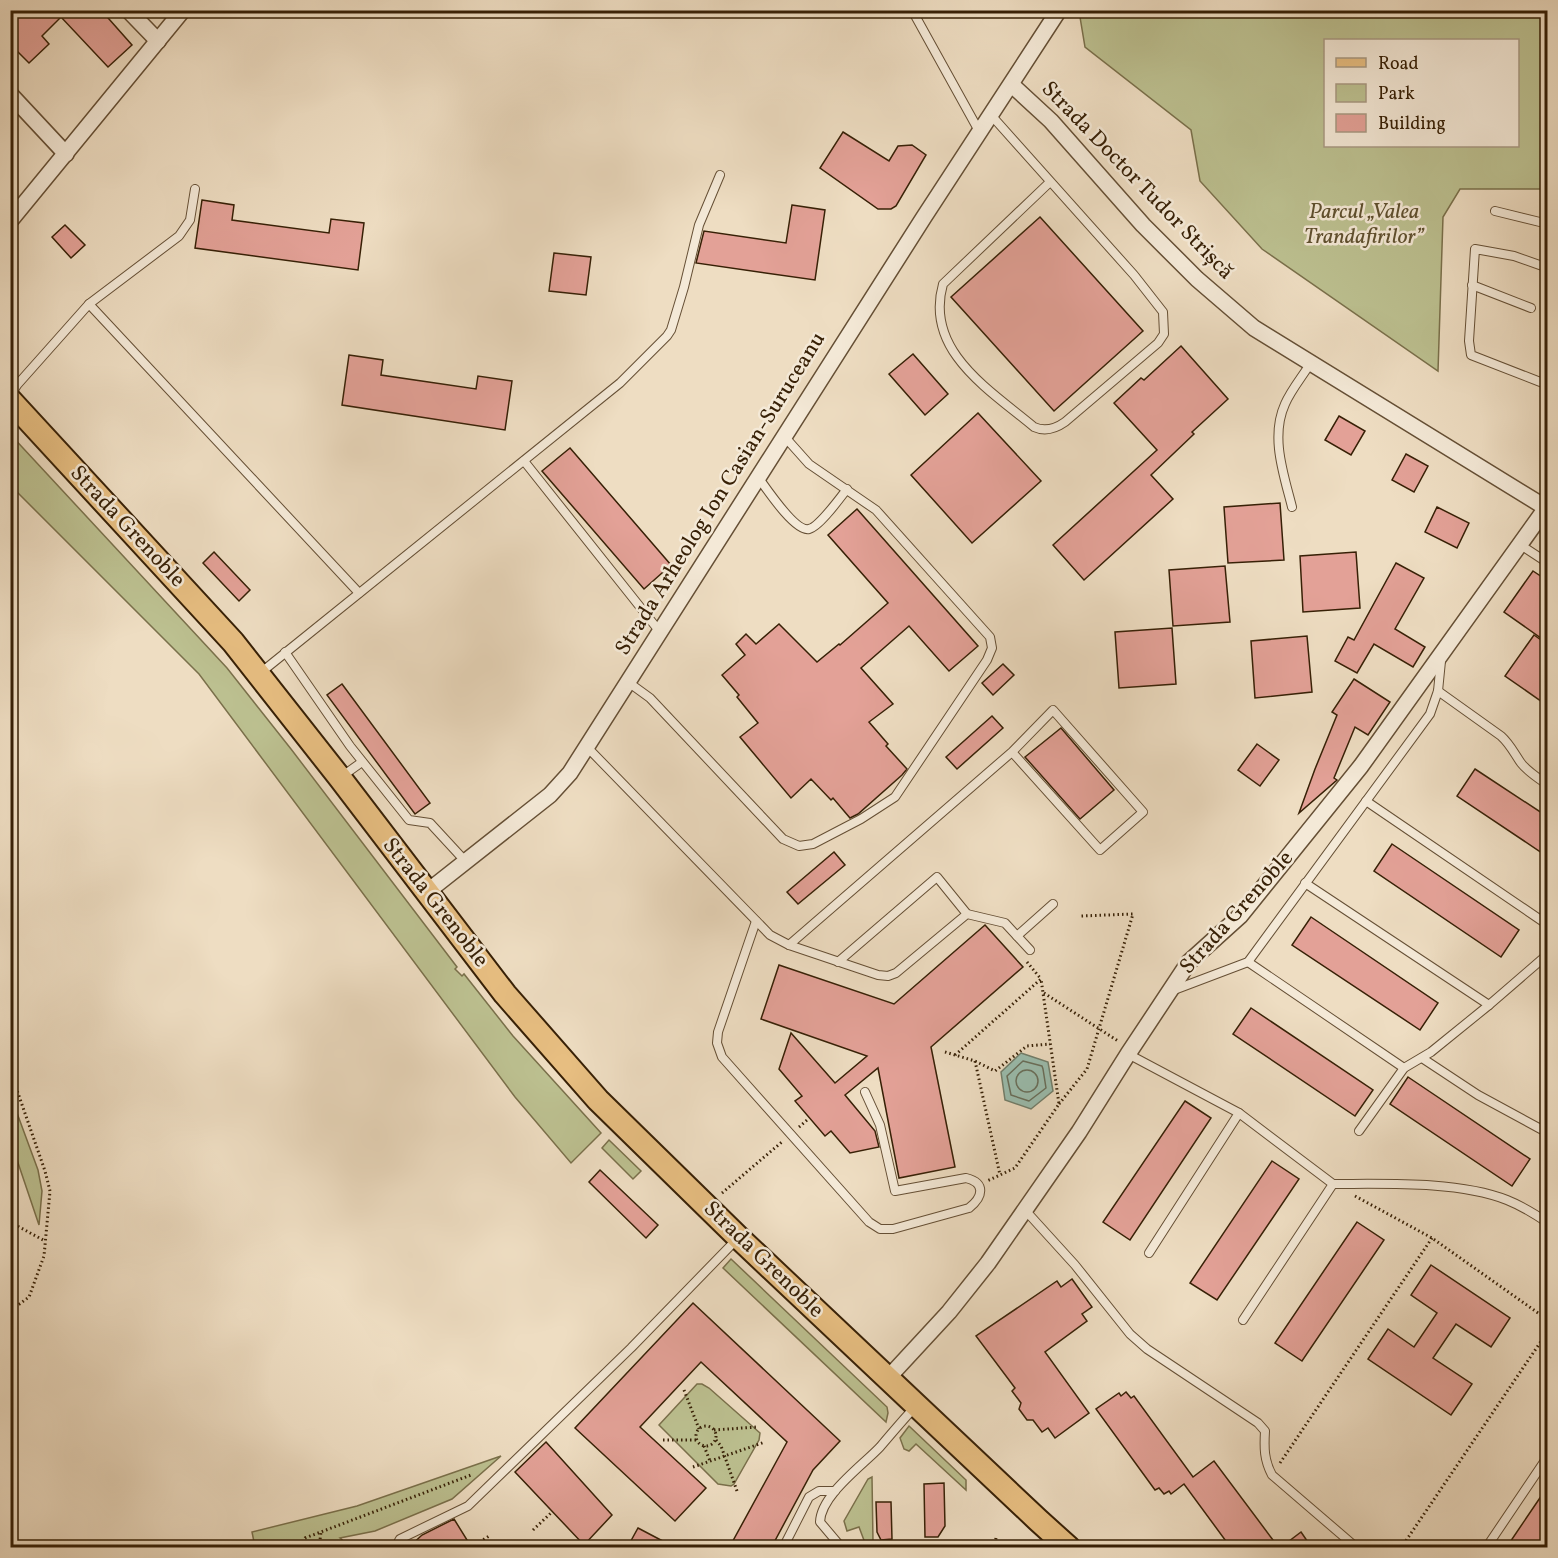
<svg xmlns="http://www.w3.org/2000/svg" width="1558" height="1558" font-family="Vollkorn,serif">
<rect width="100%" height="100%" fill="#eeddc2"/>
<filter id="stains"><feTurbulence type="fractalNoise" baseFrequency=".00333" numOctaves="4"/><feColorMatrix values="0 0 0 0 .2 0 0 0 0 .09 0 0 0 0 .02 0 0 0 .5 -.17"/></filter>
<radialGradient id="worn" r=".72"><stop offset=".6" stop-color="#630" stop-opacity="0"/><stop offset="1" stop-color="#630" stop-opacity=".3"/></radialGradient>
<g fill="#bcc090" stroke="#7a704b" stroke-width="1.5" fill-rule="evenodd">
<path d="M1079 11H1547V189H1460L1443 217 1438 371 1262 249 1200 181 1191 130 1085 47ZM1326 40H1518V146H1326Z"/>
<path d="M10 434 227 668 291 749 457 967 455 969 462 976 464 974 513 1036 601 1133 571 1163 515 1097 199 674 11 486Z"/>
<path d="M10 1094 38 1170 42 1191 39 1225 11 1142Z"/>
<path d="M609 1140 641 1171 633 1179 602 1148Z"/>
<path d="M731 1259 887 1407 888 1413 886 1422 723 1268Z"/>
<path d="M697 1384H702L709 1388 760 1433 759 1440 734 1484 731 1486 718 1484 659 1425Z"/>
<path d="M909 1426 966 1480V1490L916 1444 909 1451 904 1449 900 1438Z"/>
<path d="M501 1456 452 1499 375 1531 340 1538 350 1547H255L252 1532 357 1506Z"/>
<path d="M872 1477 873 1542 865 1543 859 1527 847 1531 844 1521 868 1479Z"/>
</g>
<path fill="#9abdae" stroke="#727e6b" stroke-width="1.5" d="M1021 1053 1048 1062 1053 1091 1031 1109 1005 1100 1001 1072Z"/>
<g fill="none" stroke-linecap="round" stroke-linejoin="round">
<g stroke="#686e5a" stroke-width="1.5">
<path d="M1023 1061 1042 1066 1043 1069 1046 1088 1029 1101 1011 1095 1007 1076Z"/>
<circle cx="1027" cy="1081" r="11"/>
</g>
</g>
<g fill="#e3a197" stroke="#372006" stroke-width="1.5">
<path d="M25 10H101L132 45 108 67 61 17 42 36 49 44 29 63 10 44V24Z"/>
<path d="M843 132 889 161 898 146 912 145 926 155 896 206 891 209H878L820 168Z"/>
<path d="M202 200 234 205 232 220 329 233 331 219 364 223 358 270 195 248Z"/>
<path d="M792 205 825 210 815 280 696 263 704 231 786 243Z"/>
<path d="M1040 217 1143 331 1054 411 951 297Z"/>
<path d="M65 225 85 245 71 258 52 237Z"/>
<path d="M554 253 591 257 586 295 549 291Z"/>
<path d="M1181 346 1228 399 1192 432 1194 434 1151 475 1173 499 1084 580 1053 545 1157 450 1114 403 1141 378 1144 380Z"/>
<path d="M913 354 948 394 925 415 889 374Z"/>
<path d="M349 355 383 360 381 375 476 389 478 376 512 381 505 430 342 405Z"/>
<path d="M978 413 1041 481 972 543 911 475Z"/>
<path d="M1339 416 1365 431 1351 455 1325 440Z"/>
<path d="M570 448 671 565 644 589 542 471Z"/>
<path d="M1406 454 1428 466 1414 492 1392 480Z"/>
<path d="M1280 503 1284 560 1228 563 1224 507Z"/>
<path d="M1437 507 1469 523 1457 548 1425 532Z"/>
<path d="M857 509 978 646 949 671 909 626 861 668 893 704 869 722 888 744 886 746 907 769 902 775 858 814 850 818 833 798 831 800 811 779 791 798 740 737 758 723 737 697 739 695 722 675 745 655 736 644 746 634 756 644 779 624 817 662 839 644 840 645 888 603 828 535Z"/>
<path d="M214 552 250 590 239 601 203 563Z"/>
<path d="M1356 552 1360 608 1303 612 1300 556Z"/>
<path d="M1396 563 1424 578 1395 629 1425 647 1413 667 1374 644 1357 673 1335 661 1348 637 1354 640Z"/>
<path d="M1225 566 1230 622 1173 626 1169 570Z"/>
<path d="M1533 571 1548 581V643L1504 612Z"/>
<path d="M1172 628 1176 684 1119 688 1115 632Z"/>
<path d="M1534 635 1548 645V706L1505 676Z"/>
<path d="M1307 636 1312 692 1255 698 1251 641Z"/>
<path d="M1003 664 1014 675 993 695 982 683Z"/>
<path d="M1354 679 1390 702 1368 735 1355 727 1334 778 1337 780 1299 813 1315 769 1337 715 1332 712Z"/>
<path d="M342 684 430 803 415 814 327 695Z"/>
<path d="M992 716 1003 728 957 769 946 757Z"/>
<path d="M1061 728 1114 790 1080 819 1025 757Z"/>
<path d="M1257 744 1279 760 1260 786 1238 770Z"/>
<path d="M1475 769 1548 817V857L1457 796Z"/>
<path d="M1392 844 1519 930 1501 957 1374 871Z"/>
<path d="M834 852 845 865 798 904 787 892Z"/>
<path d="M1311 917 1438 1003 1420 1030 1292 945Z"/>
<path d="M985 925 1023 967 931 1047 955 1167 899 1178 878 1068 845 1095 875 1131 879 1147 850 1153 831 1131 825 1136 795 1101 802 1096 779 1069 791 1033 835 1083 867 1056 761 1019 779 965 894 1004Z"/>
<path d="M1251 1008 1373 1090 1355 1116 1233 1034Z"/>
<path d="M1408 1077 1530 1159 1512 1186 1390 1104Z"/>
<path d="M1185 1101 1211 1118 1130 1240 1103 1222Z"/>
<path d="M1272 1161 1299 1179 1217 1300 1190 1283Z"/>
<path d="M600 1170 658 1225 646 1238 589 1182Z"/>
<path d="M1357 1222 1384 1240 1302 1361 1275 1343Z"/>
<path d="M1431 1265 1510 1318 1491 1347 1456 1324 1433 1358 1472 1384 1451 1415 1368 1359 1388 1329 1414 1347 1437 1313 1411 1295Z"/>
<path d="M1072 1279 1092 1307 1082 1314 1087 1321 1045 1352 1089 1413 1055 1438 1048 1428 1042 1432 1033 1420H1027L1019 1409 1021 1403 1012 1391 1015 1388 976 1336 1057 1281 1061 1287Z"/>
<path d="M693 1303 840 1441 813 1470 771 1548H729L787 1442 701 1362 640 1427 706 1488 675 1521 575 1428Z"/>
<path d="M1126 1392 1131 1398 1134 1396 1193 1477 1214 1461 1279 1548H1231L1184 1484 1171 1494 1169 1491 1164 1494 1159 1488 1155 1490 1096 1409 1119 1393 1121 1396Z"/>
<path d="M546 1442 612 1515 584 1545 515 1472Z"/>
<path d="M944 1483 945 1526 938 1537H925L924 1484Z"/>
<path d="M1548 1486V1548H1506Z"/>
<path d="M876 1502H891L892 1539 881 1540 877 1532Z"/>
<path d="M454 1519 472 1548H408L422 1535Z"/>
<path d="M638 1528 676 1548H627Z"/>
<path d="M1301 1532 1312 1548H1280Z"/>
</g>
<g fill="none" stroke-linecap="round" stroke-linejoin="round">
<g stroke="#654f35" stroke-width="10">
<g id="service">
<path d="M912 10 979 131"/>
<path d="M991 115 1134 275 1163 312 1164 334 1158 343 1065 422C1055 429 1045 432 1034 427 990 390 924 351 943 284L1050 182"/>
<path d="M1495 211 1548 224"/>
<path d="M1548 268 1514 256 1475 249 1469 341 1471 355 1548 385"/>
<path d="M1472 285 1531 308"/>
<path d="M89 304 359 593"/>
<path d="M1546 313 1548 314"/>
<path d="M10 396 17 385 89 304 179 236 190 220 195 189"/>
<path d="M524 461 660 632"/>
<path d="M758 477C766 488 795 532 809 529 819 527 840 498 847 489"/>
<path d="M1292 507C1284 475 1270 437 1285 404 1291 390 1302 377 1310 364"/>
<path d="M1519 544 1548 563"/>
<path d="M285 652 350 746 409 820 430 823 466 862"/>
<path d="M259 674 620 383 667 336 671 330 684 287 699 225 720 175"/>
<path d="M628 682 650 698 783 839 799 846 813 844 861 819 895 797 987 660 992 648 990 637 876 510 809 464 784 436"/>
<path d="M1438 691 1501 736C1510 744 1514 753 1521 763 1528 772 1538 778 1548 785"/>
<path d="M587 747 770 935 789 945 878 975 888 976 896 973 967 914 1005 923 1030 950"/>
<path d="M341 777 362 762"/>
<path d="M1366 801 1548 925"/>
<path d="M1305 883 1489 1005"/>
<path d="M756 921 718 1032 717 1043 722 1057 869 1222 880 1229H893L969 1208C983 1197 986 1183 966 1178L895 1191 880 1125 865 1092"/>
<path d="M1017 936 1053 904"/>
<path d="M789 945 1012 752 1053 710 1143 812 1100 850 1012 752"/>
<path d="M838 962 937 877 967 914"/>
<path d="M1248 962 1404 1068"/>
<path d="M1174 990 1248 962 1430 714 1438 691 1441 661"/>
<path d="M1128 1054 1239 1113 1333 1184 1243 1320"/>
<path d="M1422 1058 1478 1095 1548 1133"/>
<path d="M1359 1131 1404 1068 1431 1052 1489 1005 1548 954"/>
<path d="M1333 1184C1387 1184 1458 1181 1507 1200 1522 1206 1535 1214 1548 1223"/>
<path d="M1025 1210 1075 1265 1130 1334 1147 1349 1258 1423 1265 1431C1264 1448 1264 1460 1272 1475L1357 1548"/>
<path d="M1149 1253 1239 1113"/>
<path d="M395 1548 400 1539 468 1506 631 1348 738 1238"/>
<path d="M783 1548 809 1497 819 1491H835"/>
<path d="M842 1548 820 1522C821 1495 862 1466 880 1447 891 1434 902 1421 914 1408"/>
<path d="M1486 1548 1548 1456"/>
</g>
</g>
<g stroke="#654f35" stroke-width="18">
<g id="minor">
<path d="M128 10 158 41"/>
<path d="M1012 85 1051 121 1143 225 1197 279 1254 328 1548 509"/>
<path d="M10 94 66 154"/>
<path d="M10 221 183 10"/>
<path d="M427 892 550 795 570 773 924 217 1059 10"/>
<path d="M888 1378 949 1312 988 1263 1079 1132 1128 1054 1189 962 1240 916 1361 766 1546 508"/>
</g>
</g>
<g stroke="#372006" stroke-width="26">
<path id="primary" d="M10 400 233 642 340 778 505 994 598 1100 739 1238 1038 1520 1069 1548"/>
</g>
<g stroke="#372006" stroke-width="3" stroke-dasharray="1.5 3" stroke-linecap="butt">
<path d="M1027 962 1041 979"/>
<path d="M1044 993 1118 1041"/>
<path d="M945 1052 975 1061 995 1071 1027 1046 1050 1044"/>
<path d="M955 1055 1041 979 1059 1104 1015 1168 987 1181"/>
<path d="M975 1061 1000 1175"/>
<path d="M10 1070 45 1171 50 1191 44 1256 29 1297 10 1311"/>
<path d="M1059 1104 1087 1069 1133 914 1081 916"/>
<path d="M799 1127 807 1120"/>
<path d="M722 1193 783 1141"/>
<path d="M1355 1196 1432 1238 1548 1320"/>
<path d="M10 1222 45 1241"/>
<path d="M684 1390 699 1429"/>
<circle cx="706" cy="1436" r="10"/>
<path d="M714 1430 757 1427"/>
<path d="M663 1440H697"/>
<path d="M716 1440 721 1446 737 1491"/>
<path d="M704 1446 710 1461"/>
<path d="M1280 1463 1432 1238"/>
<path d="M693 1467 765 1442"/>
<path d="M533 1530 552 1512"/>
<path d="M1088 1541 1095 1548"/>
<path d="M472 1547 489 1536"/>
<path d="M291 1548 300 1545 305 1538 471 1475"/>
<path d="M319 1548 321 1532"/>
<path d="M994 1548 996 1538"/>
<path d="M1401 1548 1548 1331"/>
</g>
<use href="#service" stroke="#f4e9d7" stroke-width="8"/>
<use href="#minor" stroke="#f4e9d7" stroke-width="15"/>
<use href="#primary" stroke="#e7be81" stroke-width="22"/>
</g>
<g text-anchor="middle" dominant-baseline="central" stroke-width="5" stroke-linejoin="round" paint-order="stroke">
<g font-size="22" fill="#372006" stroke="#f4e9d7">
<text transform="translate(1137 181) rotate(46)">Strada Doctor Tudor Strișcă</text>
<text transform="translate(721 494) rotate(-58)">Strada Arheolog Ion Casian-Suruceanu</text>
<text transform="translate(127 527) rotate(47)">Strada Grenoble</text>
<text transform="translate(435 903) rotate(52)">Strada Grenoble</text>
<text transform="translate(1237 913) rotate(-48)">Strada Grenoble</text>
<text transform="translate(763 1260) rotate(44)">Strada Grenoble</text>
</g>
<g font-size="22" font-style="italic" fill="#5f502f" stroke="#f4e9d7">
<text x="1364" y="212">Parcul „Valea<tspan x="1364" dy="25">Trandafirilor”</tspan></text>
</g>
</g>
<rect width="1558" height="1558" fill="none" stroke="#eeddc2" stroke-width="36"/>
<rect x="12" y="12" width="1534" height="1534" fill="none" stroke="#372006" stroke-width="3"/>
<rect x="18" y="18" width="1522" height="1522" fill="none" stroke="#372006" stroke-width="1.5"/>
<rect x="1324" y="39" width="195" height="108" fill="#f4e9d7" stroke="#a89983" stroke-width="1.5"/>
<rect x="1336" y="58" width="30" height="9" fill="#e7be81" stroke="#a89983" stroke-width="1.5"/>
<text x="1378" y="69" font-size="18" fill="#372006">Road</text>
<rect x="1336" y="84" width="30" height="18" fill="#bcc090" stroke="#a89983" stroke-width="1.5"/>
<text x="1378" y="99" font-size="18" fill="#372006">Park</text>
<rect x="1336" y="114" width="30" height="18" fill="#e3a197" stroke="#a89983" stroke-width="1.5"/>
<text x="1378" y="129" font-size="18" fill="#372006">Building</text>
<rect width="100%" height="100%" filter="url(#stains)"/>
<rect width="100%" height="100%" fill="url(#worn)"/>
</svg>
